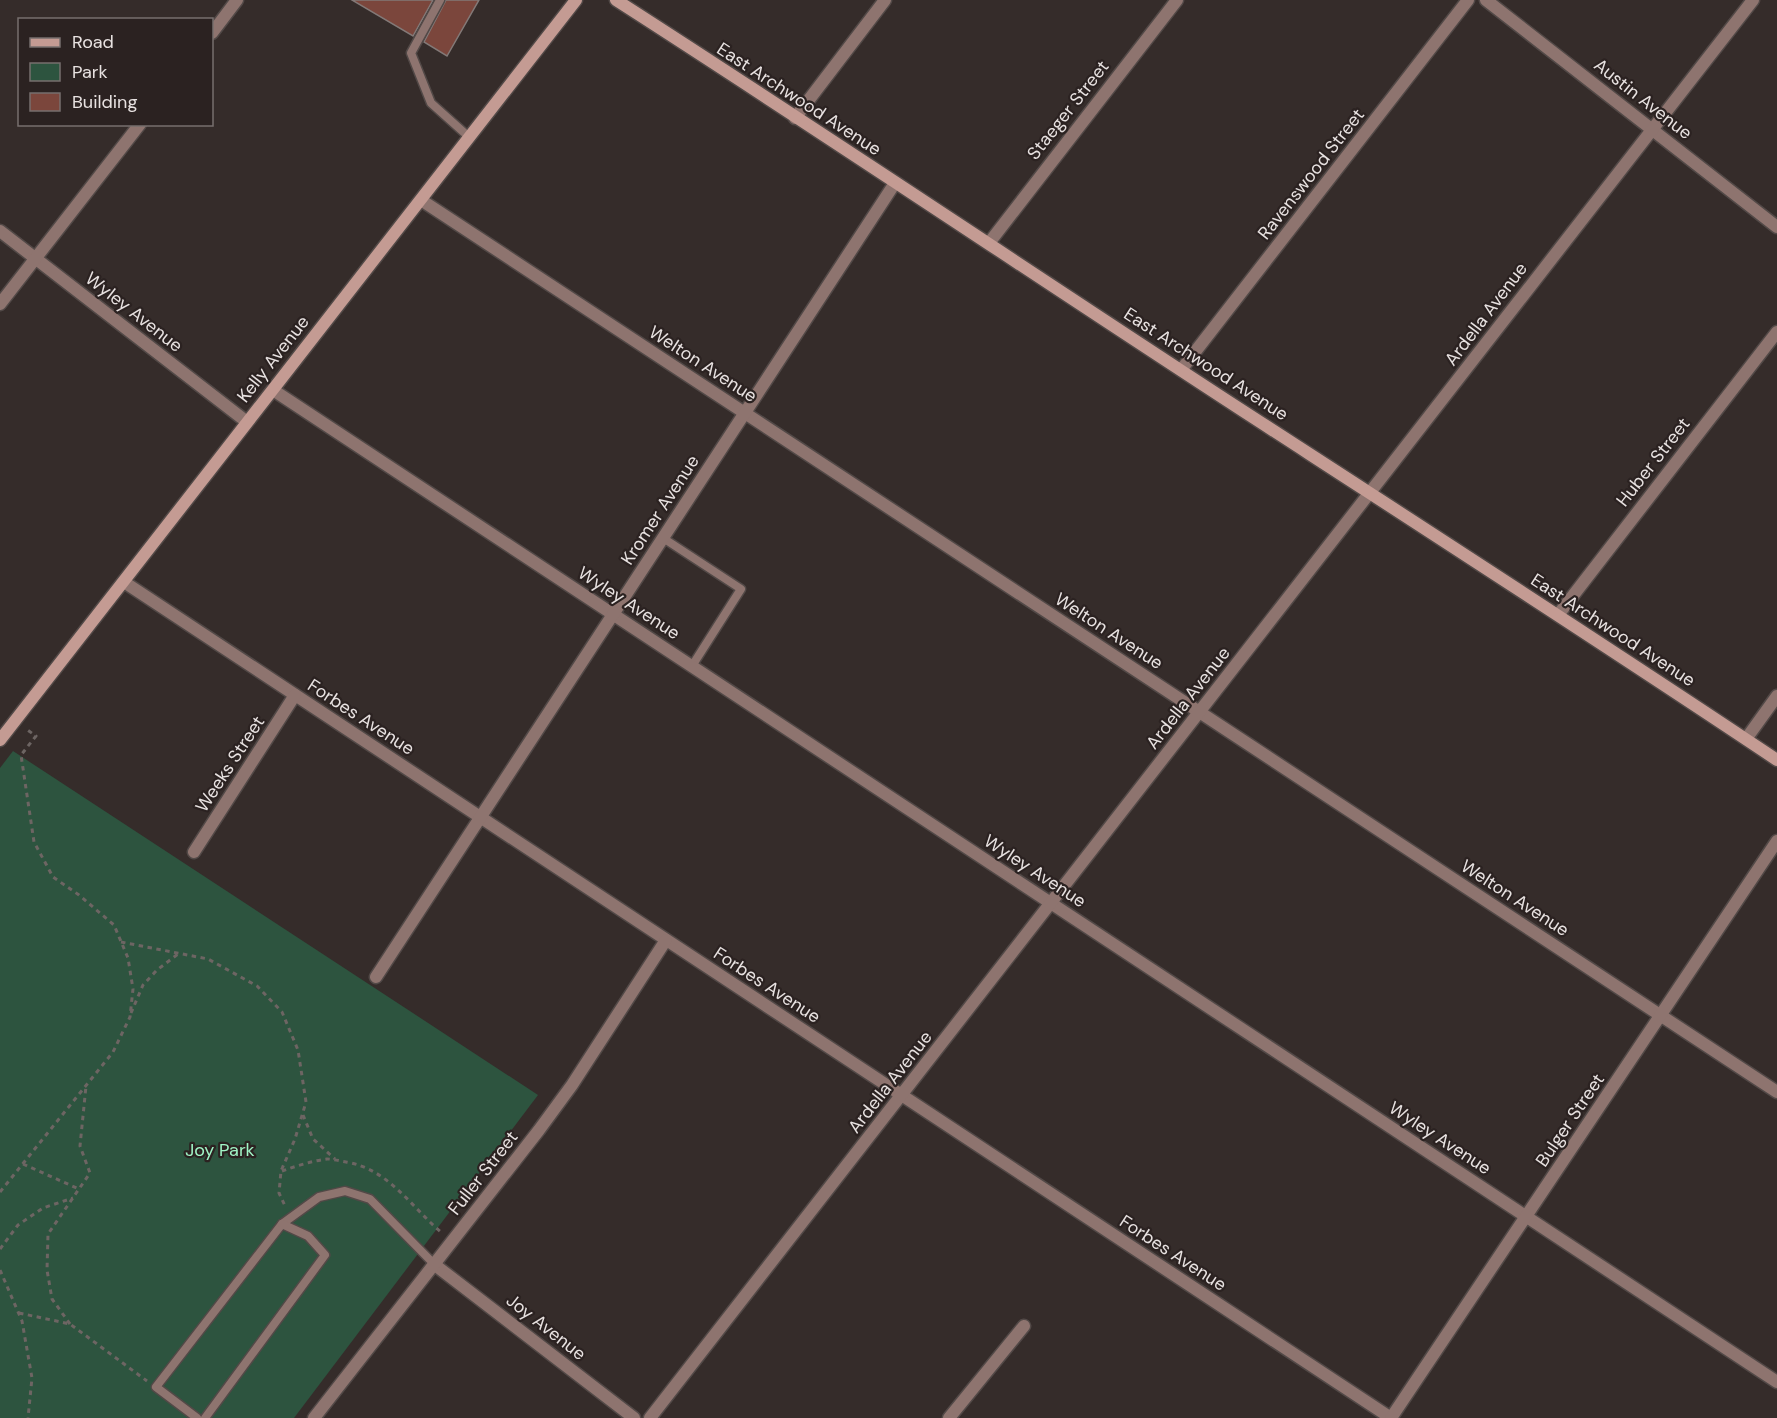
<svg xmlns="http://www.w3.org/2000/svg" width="1777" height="1418" font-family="'DM Sans',sans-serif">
<rect width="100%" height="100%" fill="#352c2a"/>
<path fill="#2d543f" d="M13 751 538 1095 294 1418H0V768Z"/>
<g fill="#7b463c" stroke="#837977" stroke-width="1.5">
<path d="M352 0H433L413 36Z"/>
<path d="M446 0H479L447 56 424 42Z"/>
</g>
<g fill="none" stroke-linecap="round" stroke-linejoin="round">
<g stroke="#524947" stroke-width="11">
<g id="service">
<path d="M440 0 411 53 431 103 469 137"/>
<path d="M663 538 741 589 692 666"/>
<path d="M197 1418 156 1387 282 1224 319 1197 345 1191 370 1199 435 1265"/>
<path d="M205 1418 325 1255 308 1236 282 1224"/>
</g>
</g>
<g stroke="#524947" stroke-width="15">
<g id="minor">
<path d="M1486 0 1777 227"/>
<path d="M212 33 237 0"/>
<path d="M795 118 885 0"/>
<path d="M421 200 1777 1092"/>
<path d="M0 231 247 422"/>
<path d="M989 243 1177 0"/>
<path d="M0 304 140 124"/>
<path d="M1181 370 1468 0"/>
<path d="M273 390 1777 1382"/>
<path d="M124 582 1391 1418"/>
<path d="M1558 615 1777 332"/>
<path d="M1746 739 1777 696"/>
<path d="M194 852 295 695"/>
<path d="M376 977 895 183"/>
<path d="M435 1265 634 1418"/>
<path d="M314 1418 539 1130 572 1085 666 940"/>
<path d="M650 1418 1753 0"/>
<path d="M949 1418 1024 1326"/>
<path d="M1391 1418 1777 841"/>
</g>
</g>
<g stroke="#524947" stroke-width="15">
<g id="secondary">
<path d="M616 0C825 134 1031 273 1240 409 1419 525 1599 641 1777 760"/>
<path d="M0 740 576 0"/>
</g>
</g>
<g stroke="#6d6563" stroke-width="3" stroke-dasharray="4.5 4.5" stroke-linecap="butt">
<path d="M121 942 208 959 257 986 282 1012 298 1050 306 1102 295 1139 281 1171 279 1193 286 1208"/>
<path d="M131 1013 143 985 157 970 178 954"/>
<path d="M303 1115 313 1139 335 1159"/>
<path d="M23 1164 79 1189"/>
<path d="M282 1171C296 1166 312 1161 327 1159 333 1159 340 1161 346 1162 389 1169 411 1207 442 1233"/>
<path d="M0 1192 113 1052 130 1017 133 989 128 958 114 925 79 895 53 877 34 842 21 755 36 736 26 729"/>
<path d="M0 1249 18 1225 43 1208 73 1198"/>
<path d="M0 1270 22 1321 32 1378 28 1418"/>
<path d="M19 1313 70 1324 147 1381"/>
<path d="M70 1324 52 1299 47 1270 48 1234 90 1173 80 1146 86 1086"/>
</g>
<use href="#service" stroke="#8e746f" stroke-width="8"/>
<use href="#minor" stroke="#8e746f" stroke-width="12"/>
<use href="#secondary" stroke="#c49b93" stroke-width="12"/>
</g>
<g text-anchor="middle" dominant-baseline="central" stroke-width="4.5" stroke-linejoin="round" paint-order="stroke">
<g font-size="18" fill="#e8e2e1" stroke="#2b2221">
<text transform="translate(799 99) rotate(33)">East Archwood Avenue</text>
<text transform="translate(1643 99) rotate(38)">Austin Avenue</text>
<text transform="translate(1068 110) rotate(-52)">Staeger Street</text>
<text transform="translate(1311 174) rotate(-52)">Ravenswood Street</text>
<text transform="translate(134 312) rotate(38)">Wyley Avenue</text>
<text transform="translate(1486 314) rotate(-53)">Ardella Avenue</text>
<text transform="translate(273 359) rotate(-52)">Kelly Avenue</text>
<text transform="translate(703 364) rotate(33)">Welton Avenue</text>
<text transform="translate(1206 364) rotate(33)">East Archwood Avenue</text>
<text transform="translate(1653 462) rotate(-52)">Huber Street</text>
<text transform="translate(660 510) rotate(-57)">Kromer Avenue</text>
<text transform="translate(629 603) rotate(33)">Wyley Avenue</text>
<text transform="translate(1613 630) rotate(33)">East Archwood Avenue</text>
<text transform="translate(1109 631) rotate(33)">Welton Avenue</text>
<text transform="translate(1188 698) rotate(-52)">Ardella Avenue</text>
<text transform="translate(361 717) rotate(33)">Forbes Avenue</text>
<text transform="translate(230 764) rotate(-57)">Weeks Street</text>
<text transform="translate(1035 871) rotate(33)">Wyley Avenue</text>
<text transform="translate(1515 898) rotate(33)">Welton Avenue</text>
<text transform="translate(767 985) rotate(33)">Forbes Avenue</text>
<text transform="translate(890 1082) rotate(-52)">Ardella Avenue</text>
<text transform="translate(1570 1120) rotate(-56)">Bulger Street</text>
<text transform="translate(1440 1138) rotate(33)">Wyley Avenue</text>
<text transform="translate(483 1173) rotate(-52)">Fuller Street</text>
<text transform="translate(1173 1253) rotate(33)">Forbes Avenue</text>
<text transform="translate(546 1327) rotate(38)">Joy Avenue</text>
</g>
<g font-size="18" fill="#a0f5c6" stroke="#2b2221">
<text x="220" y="1150">Joy Park</text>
</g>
</g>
<rect x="18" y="18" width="195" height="108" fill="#2b2221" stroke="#776f6e" stroke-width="1.5"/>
<rect x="30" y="38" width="30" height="9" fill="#c49b93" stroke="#776f6e" stroke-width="1.5"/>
<text x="72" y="48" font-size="18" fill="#e8e2e1">Road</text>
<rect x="30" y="63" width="30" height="18" fill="#2d543f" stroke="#776f6e" stroke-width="1.5"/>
<text x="72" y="78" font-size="18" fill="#e8e2e1">Park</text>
<rect x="30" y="93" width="30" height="18" fill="#7b463c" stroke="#776f6e" stroke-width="1.5"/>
<text x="72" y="108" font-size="18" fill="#e8e2e1">Building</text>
</svg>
